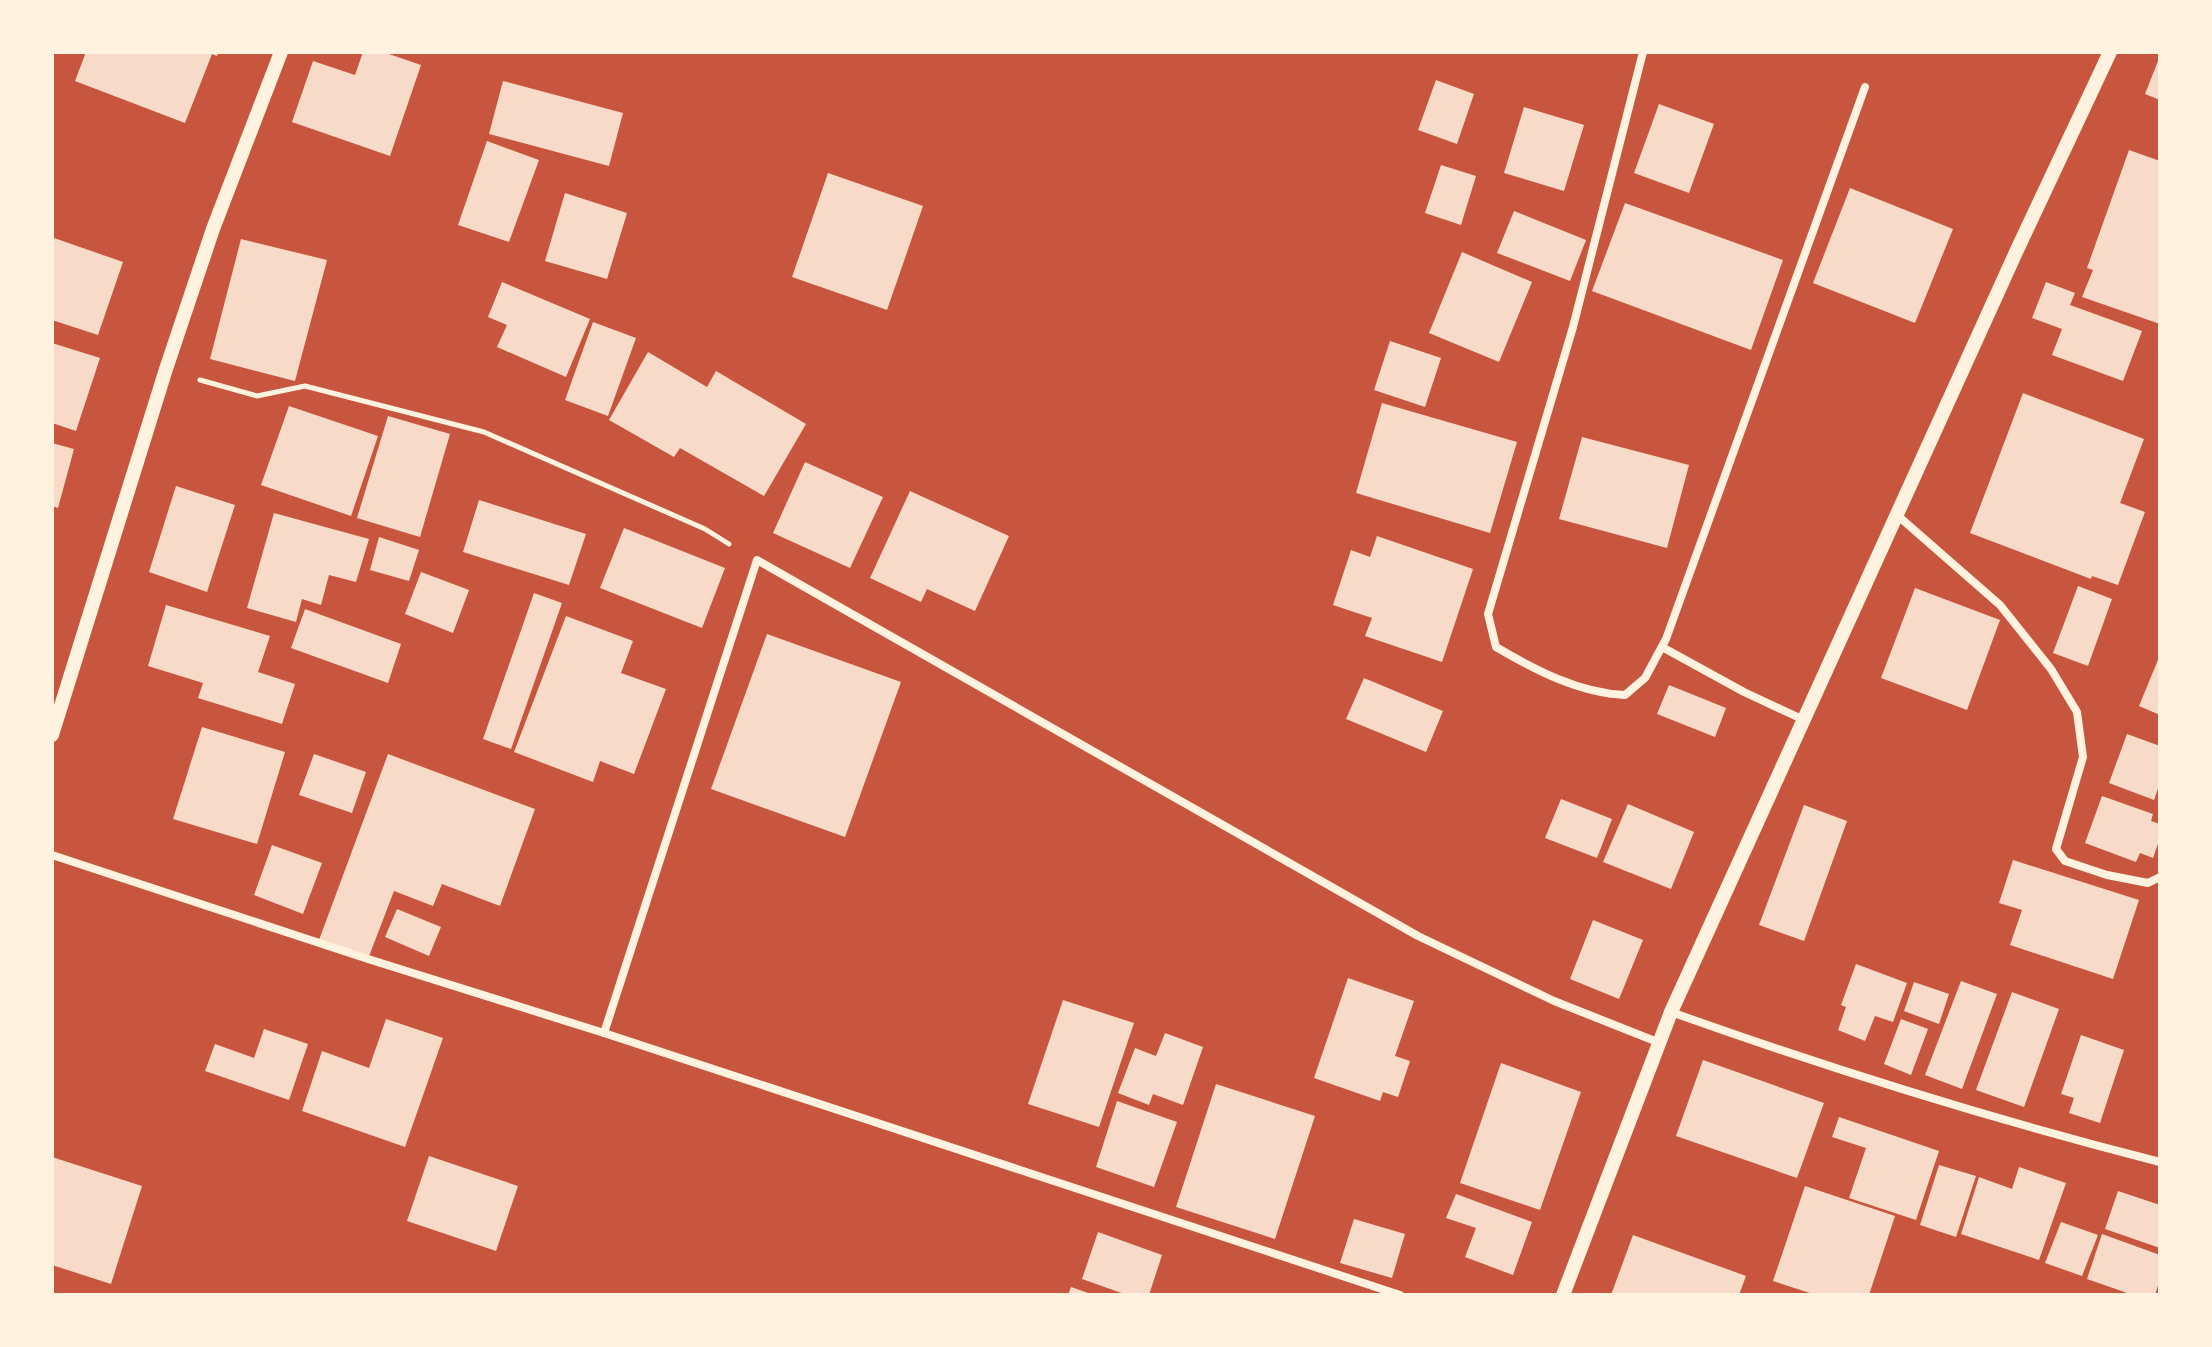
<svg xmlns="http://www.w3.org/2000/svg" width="2212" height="1347" font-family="Poppins,sans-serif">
<rect width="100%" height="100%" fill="#c8553d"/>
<g fill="#f7dbc8">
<path d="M86 52H219L217 56 212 54 185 123 75 81Z"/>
<path d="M363 52H383L421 65 390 156 292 122 313 61 355 75Z"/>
<path d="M2160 56V100L2145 94Z"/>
<path d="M1436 80 1474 94 1457 144 1418 130Z"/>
<path d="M503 81 623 113 609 166 489 134Z"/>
<path d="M1659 104 1714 124 1689 193 1634 173Z"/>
<path d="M1524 107 1584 125 1564 191 1504 173Z"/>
<path d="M487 141 539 160 509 242 458 225Z"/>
<path d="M2129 150 2160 161V324L2082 297 2093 270 2087 268Z"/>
<path d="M1441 165 1476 176 1461 225 1425 213Z"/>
<path d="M828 173 923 206 887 310 792 277Z"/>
<path d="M1850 188 1953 229 1915 323 1813 283Z"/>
<path d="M565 193 627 213 607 279 545 261Z"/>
<path d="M1625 203 1783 260 1751 350 1592 291Z"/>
<path d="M1514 211 1586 240 1570 281 1497 253Z"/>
<path d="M54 238 123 262 98 335 52 320V244Z"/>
<path d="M241 239 327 260 295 381 210 359Z"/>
<path d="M1462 252 1532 282 1499 362 1429 333Z"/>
<path d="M502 282 590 319 566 377 497 347 507 325 488 317Z"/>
<path d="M2046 282 2075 293 2070 305 2142 331 2123 381 2052 355 2062 329 2032 318Z"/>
<path d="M593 322 636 338 608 416 565 400Z"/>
<path d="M1390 341 1441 358 1425 407 1374 390Z"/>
<path d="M52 343 100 358 76 431 52 423Z"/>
<path d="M648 352 707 387 716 371 806 424 764 496 680 448 674 457 609 420Z"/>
<path d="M2023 393 2144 439 2120 503 2145 512 2118 585 2092 576 2091 579 1970 533Z"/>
<path d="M1382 403 1517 442 1490 533 1356 493Z"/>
<path d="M289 406 378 436 351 516 261 485Z"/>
<path d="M388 416 450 434 420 537 357 518Z"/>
<path d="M1582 437 1689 465 1667 548 1559 519Z"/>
<path d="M52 443 74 449 58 508 52 506Z"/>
<path d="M805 462 883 497 850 568 773 533Z"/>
<path d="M176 486 235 505 207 592 149 572Z"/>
<path d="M910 491 1009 536 975 611 927 589 921 602 870 578Z"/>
<path d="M479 500 586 534 569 585 463 552Z"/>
<path d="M274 513 369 539 356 582 329 575 321 605 302 599 296 622 247 608Z"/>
<path d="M624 528 725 568 702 628 600 588Z"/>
<path d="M1377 536 1473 569 1442 662 1365 636 1372 618 1333 605 1351 550 1370 557Z"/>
<path d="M379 537 419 550 409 581 370 570Z"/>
<path d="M421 572 469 590 453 633 405 614Z"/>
<path d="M2078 586 2112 599 2088 666 2053 653Z"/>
<path d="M1915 588 2000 620 1967 710 1881 678Z"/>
<path d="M534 593 562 603 511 749 483 739Z"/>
<path d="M166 605 270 636 258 672 295 684 282 724 198 698 203 683 148 666Z"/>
<path d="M305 609 401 644 388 683 291 648Z"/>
<path d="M566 616 633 641 621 673 666 689 634 774 600 761 593 782 514 752Z"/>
<path d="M767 634 901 682 845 837 711 789Z"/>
<path d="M2160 655V715L2139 706Z"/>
<path d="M1364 678 1443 711 1426 752 1346 719Z"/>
<path d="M1669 685 1726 708 1715 737 1657 714Z"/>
<path d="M202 727 285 752 257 844 173 819Z"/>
<path d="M2127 734 2160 746V783L2154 800 2109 783Z"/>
<path d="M314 754 366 772 352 813 299 795Z"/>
<path d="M388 754 535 809 500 906 442 884 433 906 394 891 368 959 319 940Z"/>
<path d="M2102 796 2153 814 2151 821 2160 824V838L2153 858 2140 853 2136 862 2085 843Z"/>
<path d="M1561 799 1612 819 1597 858 1545 838Z"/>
<path d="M1628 804 1694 832 1671 889 1603 862Z"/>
<path d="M1804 805 1847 821 1804 941 1759 925Z"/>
<path d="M272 845 322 863 303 914 254 895Z"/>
<path d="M2013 860 2139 900 2113 979 2010 945 2022 910 1999 903Z"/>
<path d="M397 909 441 927 429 956 385 937Z"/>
<path d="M1593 920 1643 940 1619 999 1570 979Z"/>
<path d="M1856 964 1907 983 1893 1022 1875 1016 1865 1041 1838 1030 1846 1007 1841 1005Z"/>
<path d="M1348 978 1414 1001 1395 1056 1410 1061 1398 1097 1383 1092 1380 1101 1314 1078Z"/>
<path d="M1961 981 1997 994 1962 1089 1925 1075Z"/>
<path d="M1914 982 1949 994 1939 1024 1904 1011Z"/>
<path d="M2012 992 2059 1009 2024 1107 1976 1090Z"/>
<path d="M1063 1000 1134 1023 1099 1127 1028 1104Z"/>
<path d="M386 1019 443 1038 405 1147 302 1111 322 1051 369 1068Z"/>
<path d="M1901 1019 1928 1029 1911 1075 1884 1064Z"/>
<path d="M264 1029 308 1044 289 1100 205 1071 215 1044 254 1058Z"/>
<path d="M1165 1033 1203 1047 1183 1105 1153 1094 1149 1105 1118 1093 1135 1048 1156 1056Z"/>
<path d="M2081 1035 2124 1050 2100 1123 2069 1113 2074 1098 2061 1094Z"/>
<path d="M1703 1060 1824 1103 1797 1178 1676 1136Z"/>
<path d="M1501 1063 1581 1092 1540 1210 1460 1183Z"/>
<path d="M1216 1084 1315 1116 1275 1239 1176 1207Z"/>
<path d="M1117 1101 1177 1122 1154 1187 1096 1167Z"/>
<path d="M1839 1117 1939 1151 1916 1220 1849 1198 1866 1148 1832 1137Z"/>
<path d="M429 1156 518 1186 496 1251 407 1221Z"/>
<path d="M52 1157 142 1186 111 1284 52 1265Z"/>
<path d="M1939 1165 1976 1176 1956 1237 1920 1225Z"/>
<path d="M2019 1167 2066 1183 2039 1260 1961 1234 1979 1177 2012 1189Z"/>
<path d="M1805 1186 1895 1216 1869 1295H1816L1773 1281Z"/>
<path d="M2118 1191 2160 1205V1248L2105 1229Z"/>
<path d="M1456 1194 1532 1222 1513 1275 1465 1257 1476 1228 1446 1218Z"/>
<path d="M1354 1219 1405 1234 1392 1278 1340 1263Z"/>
<path d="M2061 1222 2098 1235 2082 1276 2045 1263Z"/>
<path d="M1098 1232 1162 1255 1149 1295H1127L1082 1279Z"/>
<path d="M2102 1234 2160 1255V1279L2155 1295H2133L2087 1279Z"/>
<path d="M1633 1235 1746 1276 1739 1295H1611Z"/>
<path d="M1071 1287 1094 1295H1068Z"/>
</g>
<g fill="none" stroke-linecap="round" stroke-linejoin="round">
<path stroke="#fff3e0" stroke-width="5" d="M200 380 257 396 305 386 484 432 705 529 729 544"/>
<g stroke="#fff3e0" stroke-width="8">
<path d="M1643 52 1573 327 1488 614 1496 647C1535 670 1579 693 1625 695L1645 678 1666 639 1865 87"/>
<path d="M1897 515 2000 605 2051 669 2077 712 2083 757 2056 849 2065 861 2107 875 2148 883 2160 877"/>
<path d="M1662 647 1744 692 1804 720"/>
<path d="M52 855 368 959 604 1033 1400 1295"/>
<path d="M1671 1012C1831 1069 1995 1120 2160 1162"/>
<path d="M604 1033 757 560 1418 936 1554 1001 1660 1043"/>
</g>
<g stroke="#fff3e0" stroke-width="14">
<path d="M52 735 166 369 213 229 281 52"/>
<path d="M1563 1295 1671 1012 2017 250 2110 52"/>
</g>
</g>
<rect width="2212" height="1347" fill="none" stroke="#fff3e0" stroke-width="108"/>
</svg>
